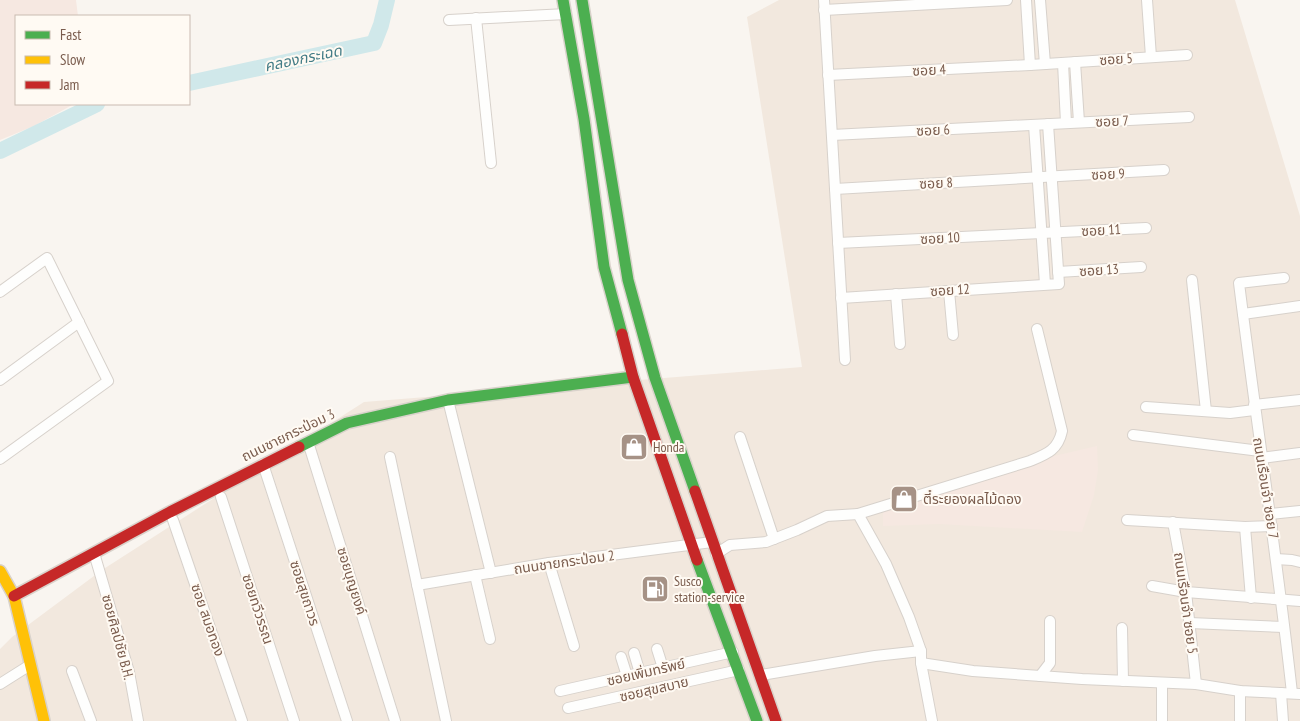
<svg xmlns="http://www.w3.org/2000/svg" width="1300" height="721" font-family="'PT Sans Narrow','Noto Sans Thai',sans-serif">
<rect width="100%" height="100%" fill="#f9f5f0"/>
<path fill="#f2e8de" d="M779 0H1235L1300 216V721H0V649L12 637 102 570 364 402 802 367 747 17Z"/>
<g fill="#f6e8e1">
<path d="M0 0H76L78 16H16V104H74L34 126 0 140Z"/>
<path d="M1097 446 1098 470 1094 495 1082 532 939 524 883 526V512L1054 456Z"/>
</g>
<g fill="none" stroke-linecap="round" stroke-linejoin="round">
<g stroke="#d0e8ea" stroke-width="16">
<path d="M189 83 374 43 381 25 387 0"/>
<path d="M0 151 97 104"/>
</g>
<g stroke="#d7d1cb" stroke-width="12">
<g id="street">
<path d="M824 0 845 360"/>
<path d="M1026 0 1030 65"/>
<path d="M1040 0 1045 64"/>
<path d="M1147 0 1151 57"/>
<path d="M824 10 1007 0"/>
<path d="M476 18 491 163"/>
<path d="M449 20 566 14"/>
<path d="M1075 62 1079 122"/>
<path d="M1063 63 1066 123"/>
<path d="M828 75 1030 65 1187 55"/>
<path d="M1034 125 1045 284"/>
<path d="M832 135 1189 117"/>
<path d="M835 189 1164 170"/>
<path d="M838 243 1146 228"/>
<path d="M1058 272 1141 267"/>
<path d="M1284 278 1239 283C1256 420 1277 556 1292 693"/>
<path d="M1192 280 1206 411"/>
<path d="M949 291 953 335"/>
<path d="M0 292 47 258 108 381 0 459"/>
<path d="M896 294 900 344"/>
<path d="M841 298 1059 284 1048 124"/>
<path d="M1243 314 1300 306"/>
<path d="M0 380 79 322"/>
<path d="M448 400 491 573"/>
<path d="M1254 405 1300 400"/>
<path d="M1146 407 1230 413 1254 410"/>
<path d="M1133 435 1260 451"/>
<path d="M740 437 774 539"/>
<path d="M308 442 395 721"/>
<path d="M390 457 446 721"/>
<path d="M1261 458 1300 453"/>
<path d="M263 464 347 721"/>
<path d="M221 497 294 721"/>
<path d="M858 514 1030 461C1047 454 1058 450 1062 431L1037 329"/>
<path d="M1270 514 1300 511"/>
<path d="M173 520 242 721"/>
<path d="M1127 520 1245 527 1272 526"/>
<path d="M1173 522 1186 592 1196 684"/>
<path d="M1245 527 1251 598"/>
<path d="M94 553 129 672 138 721"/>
<path d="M716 554 730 545 766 542 797 530 827 516 858 514 886 564 909 617 921 651V663L932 721"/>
<path d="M1276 559 1292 560 1300 562"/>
<path d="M549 563 574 646"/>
<path d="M475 575 490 639"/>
<path d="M417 585 549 563 712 542"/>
<path d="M1152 586 1186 592 1300 601"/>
<path d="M1190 623 1284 627"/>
<path d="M1122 628 1123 681"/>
<path d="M657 649 663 668"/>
<path d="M634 653 640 673"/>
<path d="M621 657 627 676"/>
<path d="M921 663 973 671 1082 679 1196 684 1240 691 1300 694"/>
<path d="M72 671 91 721"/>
<path d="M761 675 875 656 921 651"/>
<path d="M1040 676 1050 663V621"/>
<path d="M1162 683V721"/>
<path d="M0 684 30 665"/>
<path d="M560 691 733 652"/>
<path d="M1281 693 1283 721"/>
<path d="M568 708 739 670"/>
<path d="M1240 721V691"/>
</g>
</g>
<g stroke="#d9d2cb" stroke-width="14">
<g id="fast">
<path d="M563 0 584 119 604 267 622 334"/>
<path d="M582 0 628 280 655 378 695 491"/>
<path d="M299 447 347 423 448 400 633 377"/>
<path d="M697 560 757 721"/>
</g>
</g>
<g stroke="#d9d2cb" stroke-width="14">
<path id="slow" d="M0 571 14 596 44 721"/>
</g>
<g stroke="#d9d2cb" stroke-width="14">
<g id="jam">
<path d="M622 334 633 377 697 560"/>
<path d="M695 491 776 721"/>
<path d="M14 596 170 512 299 447"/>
</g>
</g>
<use href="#street" stroke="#fefefd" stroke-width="10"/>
<use href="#fast" stroke="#4caf50" stroke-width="11"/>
<use href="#slow" stroke="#ffc107" stroke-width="11"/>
<use href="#jam" stroke="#c62828" stroke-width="11"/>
</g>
<defs>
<g id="shop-square" transform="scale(1.4375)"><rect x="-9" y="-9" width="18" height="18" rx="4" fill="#a69286" stroke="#fffaf3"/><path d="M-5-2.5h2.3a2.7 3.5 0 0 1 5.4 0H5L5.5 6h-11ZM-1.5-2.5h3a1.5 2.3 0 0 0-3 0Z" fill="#fff"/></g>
<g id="fuel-square" transform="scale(1.4375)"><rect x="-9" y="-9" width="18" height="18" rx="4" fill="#a69286" stroke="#fffaf3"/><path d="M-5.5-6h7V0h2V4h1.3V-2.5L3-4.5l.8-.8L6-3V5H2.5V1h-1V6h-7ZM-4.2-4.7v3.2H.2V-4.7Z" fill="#fff"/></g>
</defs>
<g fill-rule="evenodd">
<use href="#shop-square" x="634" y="447"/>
<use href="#shop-square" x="904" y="499"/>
<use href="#fuel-square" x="655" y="589"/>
</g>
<g text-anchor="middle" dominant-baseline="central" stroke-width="4" stroke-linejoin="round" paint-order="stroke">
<g font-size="14" fill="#7a5c4d" stroke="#fffaf3">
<text transform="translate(1116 59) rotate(-4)">ซอย 5</text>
<text transform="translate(929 70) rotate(-3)">ซอย 4</text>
<text transform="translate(1112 121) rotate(-3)">ซอย 7</text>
<text transform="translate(933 130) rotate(-3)">ซอย 6</text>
<text transform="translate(1108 174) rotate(-3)">ซอย 9</text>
<text transform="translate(936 183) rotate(-3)">ซอย 8</text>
<text transform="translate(1101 230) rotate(-3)">ซอย 11</text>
<text transform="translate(940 238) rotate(-3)">ซอย 10</text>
<text transform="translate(1099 270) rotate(-4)">ซอย 13</text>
<text transform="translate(950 290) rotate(-4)">ซอย 12</text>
<text transform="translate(288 435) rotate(-26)">ถนนชายกระป่อม 3</text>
<text transform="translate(1266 488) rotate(81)">ถนนเรือนจำ ซอย 7</text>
<text transform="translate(564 562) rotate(-8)">ถนนชายกระป่อม 2</text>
<text transform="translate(352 581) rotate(73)">ซอยบุญยงค์</text>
<text transform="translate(305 593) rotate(72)">ซอยสุขถาวร</text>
<text transform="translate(1186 603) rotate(82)">ถนนเรือนจำ ซอย 5</text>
<text transform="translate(258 609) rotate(72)">ซอยทวีวรรณ</text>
<text transform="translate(208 620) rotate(71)">ซอย สมอทอง</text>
<text transform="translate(118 637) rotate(75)">ซอยศิลป์ชัย B.H.</text>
<text transform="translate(646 672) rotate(-13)">ซอยเพิ่มทรัพย์</text>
<text transform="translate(654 689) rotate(-13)">ซอยสุขสบาย</text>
</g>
<g font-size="14" fill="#7a5c4d" stroke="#fffaf3" text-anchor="start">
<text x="653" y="447">Honda</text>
<text x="923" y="499">ตี๋ระยองผลไม้ดอง</text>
<text x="674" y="581">Susco<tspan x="674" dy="16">station-service</tspan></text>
</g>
<g font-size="15" font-style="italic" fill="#437c86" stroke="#fffaf3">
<text transform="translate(303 58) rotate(-12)">คลองกระเฉด</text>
</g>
</g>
<rect x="15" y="15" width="175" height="90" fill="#fffaf3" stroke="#cabbb1"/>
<rect x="25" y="31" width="25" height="8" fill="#4caf50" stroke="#cabbb1"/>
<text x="60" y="40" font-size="15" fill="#7a5c4d">Fast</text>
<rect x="25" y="56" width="25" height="8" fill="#ffc107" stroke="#cabbb1"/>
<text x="60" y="65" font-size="15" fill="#7a5c4d">Slow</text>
<rect x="25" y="81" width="25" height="8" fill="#c62828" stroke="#cabbb1"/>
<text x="60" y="90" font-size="15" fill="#7a5c4d">Jam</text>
</svg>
